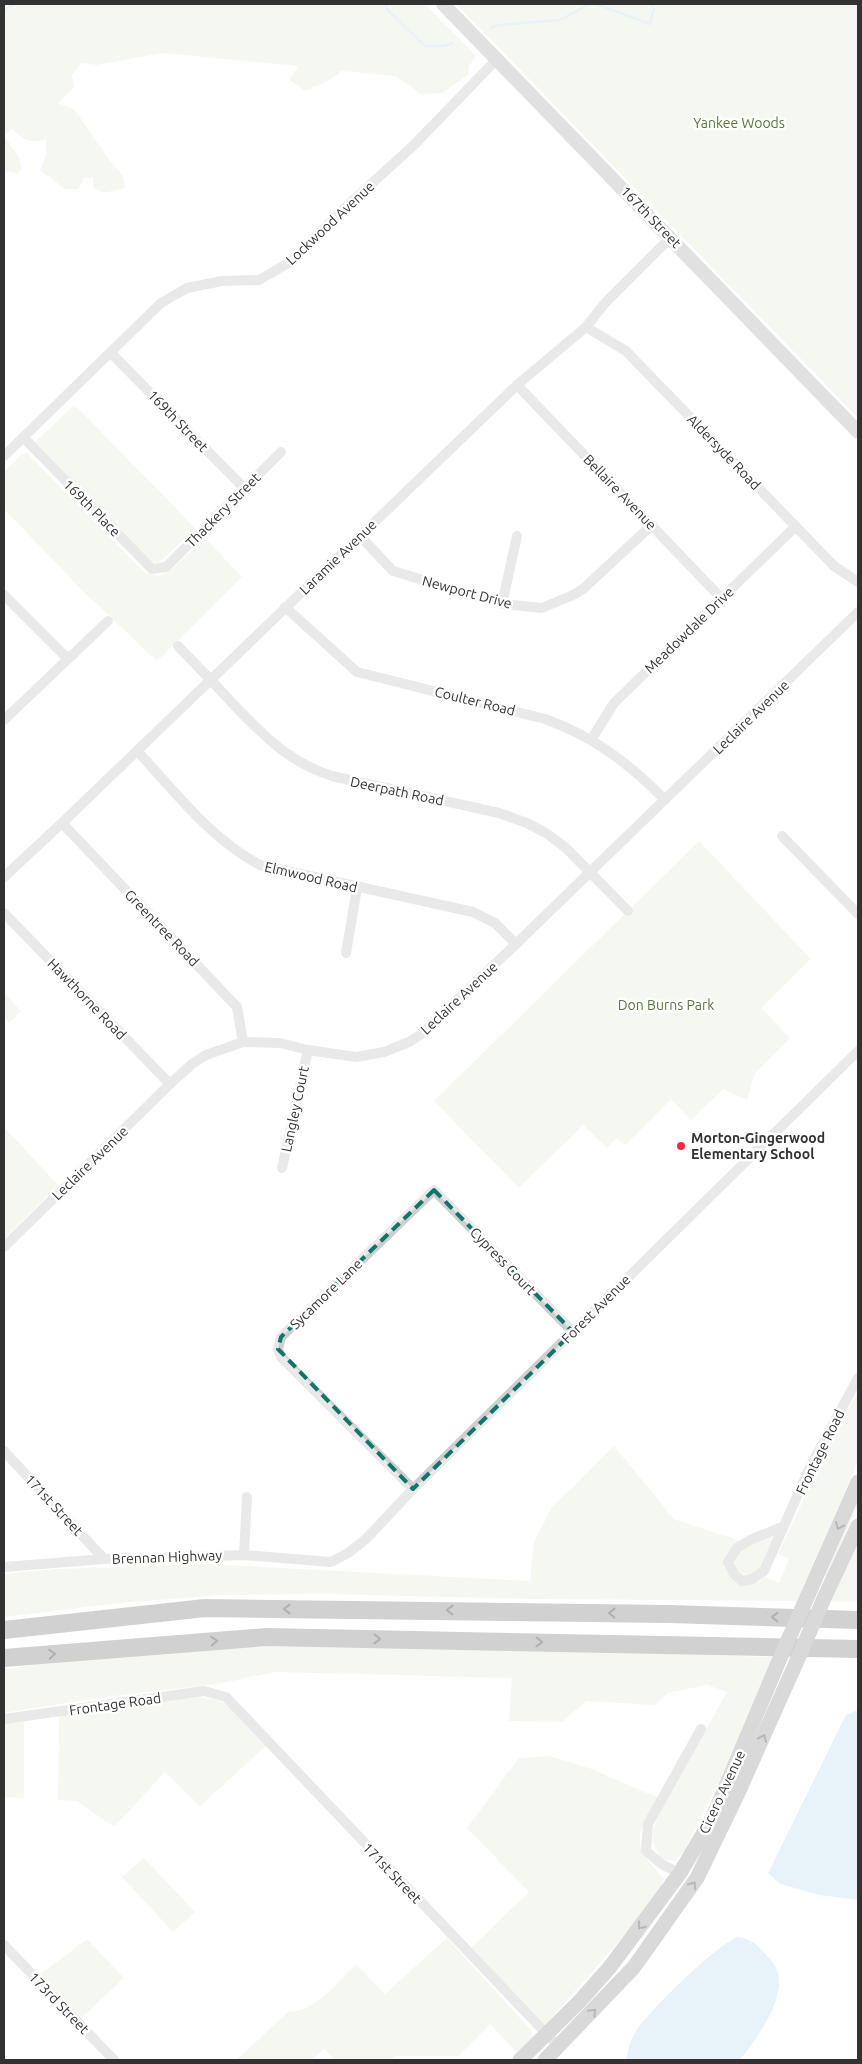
<svg xmlns="http://www.w3.org/2000/svg" width="862" height="2064" font-family="Ubuntu,sans-serif">
<rect width="100%" height="100%" fill="#fff"/>
<g fill="#e9f0e0">
<path d="M4 4H425L476 56 469 66 468 75 442 93 421 94 396 76 342 71 326 82 305 91 290 80 298 66 162 53 97 65 81 63 72 75 74 87 58 103 75 110 107 157 123 176 125 188 104 193 93 188V177L84 178 78 189H65L40 170 46 156V140C28 143 25 140 12 129L4 135 19 158 22 169 17 173 4 171Z"/>
<path d="M456 4H858V418Z"/>
<path d="M75 405 196 529 158 563 151 562 35 442Z"/>
<path d="M27 453 145 573 158 576 171 570 205 538 242 577 157 661 83 591 4 509V472L22 454Z"/>
<path d="M699 841 811 959 761 1008 790 1038 755 1073 747 1100 723 1089 691 1120 671 1099 625 1145 617 1138 607 1148 583 1125 519 1188 434 1101Z"/>
<path d="M4 992 21 1011 9 1023 4 1017Z"/>
<path d="M4 1127 58 1185 4 1239Z"/>
<path d="M858 1392V1462L797 1601 530 1599 324 1594 221 1595 111 1604 4 1617V1574L55 1569 206 1564 530 1581 534 1542 552 1507 614 1446 674 1519 740 1541C735 1545 728 1550 727 1556 719 1580 748 1593 765 1577L779 1583 789 1559 778 1554 841 1419Z"/>
<path d="M858 1494V1506L828 1576 823 1575Z"/>
<path d="M775 1535C771 1545 767 1562 758 1570 742 1585 724 1561 742 1548 751 1542 765 1539 775 1535Z"/>
<path d="M858 1539V1602H831Z"/>
<path d="M293 1646 535 1650 773 1657 721 1779 685 1849 676 1861 663 1860C648 1840 651 1835 659 1813L727 1692 707 1685 667 1693 655 1705 586 1701 562 1722 509 1721 512 1678 275 1672 218 1684 97 1698 4 1713V1669C100 1657 196 1648 293 1646Z"/>
<path d="M193 1697 214 1699 228 1705 266 1746 200 1806 165 1772 114 1827 77 1801 58 1800 59 1714Z"/>
<path d="M24 1720V1798L4 1797V1722Z"/>
<path d="M549 1756 592 1769 658 1798C634 1838 631 1843 664 1879L660 1889 628 1931 546 2024 537 2021 469 1950 529 1892 467 1828 519 1758Z"/>
<path d="M144 1858 195 1912 173 1932 122 1877Z"/>
<path d="M447 1938 532 2031 531 2038 517 2053 490 2024 458 2056H395L390 2060H334L324 2049 311 2060H236L288 2012C317 2011 337 1982 356 1964L385 1994Z"/>
<path d="M87 1939 124 1978 79 2020 38 1976Z"/>
</g>
<g fill="#cbe3f1">
<path d="M858 1710V1900L820 1895 780 1884 768 1873 846 1715Z"/>
<path d="M737 1937C750 1938 758 1945 766 1955 770 1959 775 1964 777 1970 787 1999 756 2039 740 2060H626C628 2050 630 2041 636 2031 650 2010 714 1947 737 1937Z"/>
</g>
<g fill="none" stroke-linecap="round" stroke-linejoin="round">
<g stroke="#cbe3f1" stroke-width="2.5">
<path d="M385 4 388 10 425 46H444L453 43"/>
<path d="M596 4 650 24 654 8 651 4"/>
<path d="M4 11 14 4"/>
<path d="M491 28 499 25 560 20 590 4"/>
</g>
<g stroke="#cfcfcf" stroke-width="10">
<path d="M586 327 626 351 834 566 858 582"/>
<path d="M111 353 245 489"/>
<path d="M517 385 722 599"/>
<path d="M23 437 152 569 166 567 281 452"/>
<path d="M4 456 161 303 187 288 222 281 259 280 290 262 348 205 414 145 497 59"/>
<path d="M360 536 393 571 502 604 542 608 573 595 583 589 652 525"/>
<path d="M4 595 68 659"/>
<path d="M502 604 517 536"/>
<path d="M285 607 357 672 545 719C593 736 630 764 665 800"/>
<path d="M178 646C197 666 216 685 234 705 265 737 289 762 332 776L499 813 527 823 546 833 566 848 628 911"/>
<path d="M4 720 108 621"/>
<path d="M591 740 614 703 795 527"/>
<path d="M137 751C175 791 210 839 260 865L473 912 495 923 516 944"/>
<path d="M62 823 237 1007 243 1042"/>
<path d="M782 836 858 914"/>
<path d="M4 877 62 823 517 385 586 327 605 303 671 237"/>
<path d="M4 913 170 1084"/>
<path d="M346 953 357 888"/>
<path d="M282 1168 308 1050"/>
<path d="M4 1247 170 1084 192 1064 206 1055 243 1042 280 1043 308 1050 356 1057 384 1052 409 1042 420 1035 516 944 858 612"/>
<path d="M4 1451 104 1559"/>
<path d="M413 1489 281 1357 278 1349 281 1337 434 1190 573 1332"/>
<path d="M784 1526 750 1540 737 1548 728 1562 734 1574 742 1581 752 1579 764 1571 810 1467 858 1378"/>
<path d="M244 1555 247 1497"/>
<path d="M4 1567 104 1559 244 1555 331 1562 348 1553 366 1539 413 1489 858 1051"/>
<path d="M4 1719 204 1691 226 1697 559 2047"/>
<path d="M680 1873 663 1865 646 1851 648 1824 701 1729"/>
<path d="M4 1945 114 2060"/>
</g>
<path stroke="#bcbcbc" stroke-width="14" d="M443 4 858 432"/>
<g stroke="#aaa" stroke-width="15">
<path d="M808 1595 858 1482"/>
<path d="M825 1596 858 1526"/>
<path d="M520 2060 579 2002 610 1967 680 1873 713 1817 778 1663"/>
<path d="M545 2060 634 1967 697 1878 738 1793 796 1663"/>
</g>
<g stroke="#999" stroke-width="18">
<path d="M4 1630 205 1608 669 1614 858 1620"/>
<path d="M4 1658 267 1637 858 1649"/>
</g>
<g stroke="#aaa" stroke-width="15">
<path d="M778 1663 808 1595"/>
<path d="M796 1663 825 1596"/>
</g>
</g>
<defs><path id="oneway-chevron" d="M-2-3.5L2.5 0L-2 3.5" fill="none" stroke-width="1.6" stroke-linecap="round" stroke-linejoin="round" transform="scale(1.25)"/></defs>
<g stroke="#626262">
<use href="#oneway-chevron" transform="translate(839 1526) rotate(114)"/>
<use href="#oneway-chevron" transform="translate(763 1738) rotate(-66)"/>
<use href="#oneway-chevron" transform="translate(693 1885) rotate(-55)"/>
<use href="#oneway-chevron" transform="translate(641 1926) rotate(127)"/>
<use href="#oneway-chevron" transform="translate(593 2012) rotate(-46)"/>
</g>
<g stroke="#515151">
<use href="#oneway-chevron" transform="translate(287 1609) rotate(-180)"/>
<use href="#oneway-chevron" transform="translate(450 1610) rotate(-179)"/>
<use href="#oneway-chevron" transform="translate(612 1613) rotate(-179)"/>
<use href="#oneway-chevron" transform="translate(775 1617) rotate(-178)"/>
<use href="#oneway-chevron" transform="translate(377 1639) rotate(1)"/>
<use href="#oneway-chevron" transform="translate(214 1641) rotate(-5)"/>
<use href="#oneway-chevron" transform="translate(539 1642) rotate(1)"/>
<use href="#oneway-chevron" transform="translate(52 1654) rotate(-5)"/>
</g>
<path d="M0 0H862V2064H0ZM434 1190 573 1332 413 1489 278 1349 281 1337Z" fill="#fff" fill-opacity=".55" fill-rule="evenodd"/>
<path fill="none" stroke="#0f766e" stroke-width="4" stroke-dasharray="10 6" stroke-linejoin="round" d="M434 1190 573 1332 413 1489 278 1349 281 1337Z"/>
<circle fill="#f6283e" stroke="#fff" stroke-width="2" cx="681" cy="1146" r="5"/>
<g text-anchor="middle" dominant-baseline="central" stroke-width="5" stroke-linejoin="round" paint-order="stroke">
<g font-size="14" fill="#57743a" stroke="#fff">
<text x="739" y="123">Yankee Woods</text>
<text x="666" y="1005">Don Burns Park</text>
</g>
<g font-size="14" fill="#323232" stroke="#fff">
<text transform="translate(651 217) rotate(46)">167th Street</text>
<text transform="translate(330 223) rotate(-43)">Lockwood Avenue</text>
<text transform="translate(178 421) rotate(46)">169th Street</text>
<text transform="translate(724 452) rotate(46)">Aldersyde Road</text>
<text transform="translate(620 492) rotate(46)">Bellaire Avenue</text>
<text transform="translate(92 508) rotate(45)">169th Place</text>
<text transform="translate(223 510) rotate(-45)">Thackery Street</text>
<text transform="translate(338 557) rotate(-44)">Laramie Avenue</text>
<text transform="translate(467 592) rotate(15)">Newport Drive</text>
<text transform="translate(689 630) rotate(-44)">Meadowdale Drive</text>
<text transform="translate(475 701) rotate(14)">Coulter Road</text>
<text transform="translate(751 717) rotate(-44)">Leclaire Avenue</text>
<text transform="translate(397 791) rotate(12)">Deerpath Road</text>
<text transform="translate(311 877) rotate(13)">Elmwood Road</text>
<text transform="translate(162 928) rotate(46)">Greentree Road</text>
<text transform="translate(459 998) rotate(-43)">Leclaire Avenue</text>
<text transform="translate(87 999) rotate(46)">Hawthorne Road</text>
<text transform="translate(295 1109) rotate(-78)">Langley Court</text>
<text transform="translate(90 1163) rotate(-44)">Leclaire Avenue</text>
<text transform="translate(503 1261) rotate(46)">Cypress Court</text>
<text transform="translate(326 1294) rotate(-44)">Sycamore Lane</text>
<text transform="translate(596 1309) rotate(-45)">Forest Avenue</text>
<text transform="translate(820 1452) rotate(-64)">Frontage Road</text>
<text transform="translate(54 1505) rotate(47)">171st Street</text>
<text transform="translate(167 1557) rotate(-2)">Brennan Highway</text>
<text transform="translate(115 1704) rotate(-8)">Frontage Road</text>
<text transform="translate(722 1792) rotate(-65)">Cicero Avenue</text>
<text transform="translate(392 1873) rotate(46)">171st Street</text>
<text transform="translate(59 2003) rotate(46)">173rd Street</text>
</g>
<g font-size="14" font-weight="bold" fill="#323232" stroke="#fff" text-anchor="start">
<text x="691" y="1138">Morton-Gingerwood<tspan x="691" dy="16">Elementary School</tspan></text>
</g>
</g>
<rect width="862" height="2064" fill="none" stroke="#323232" stroke-width="10"/>
</svg>
